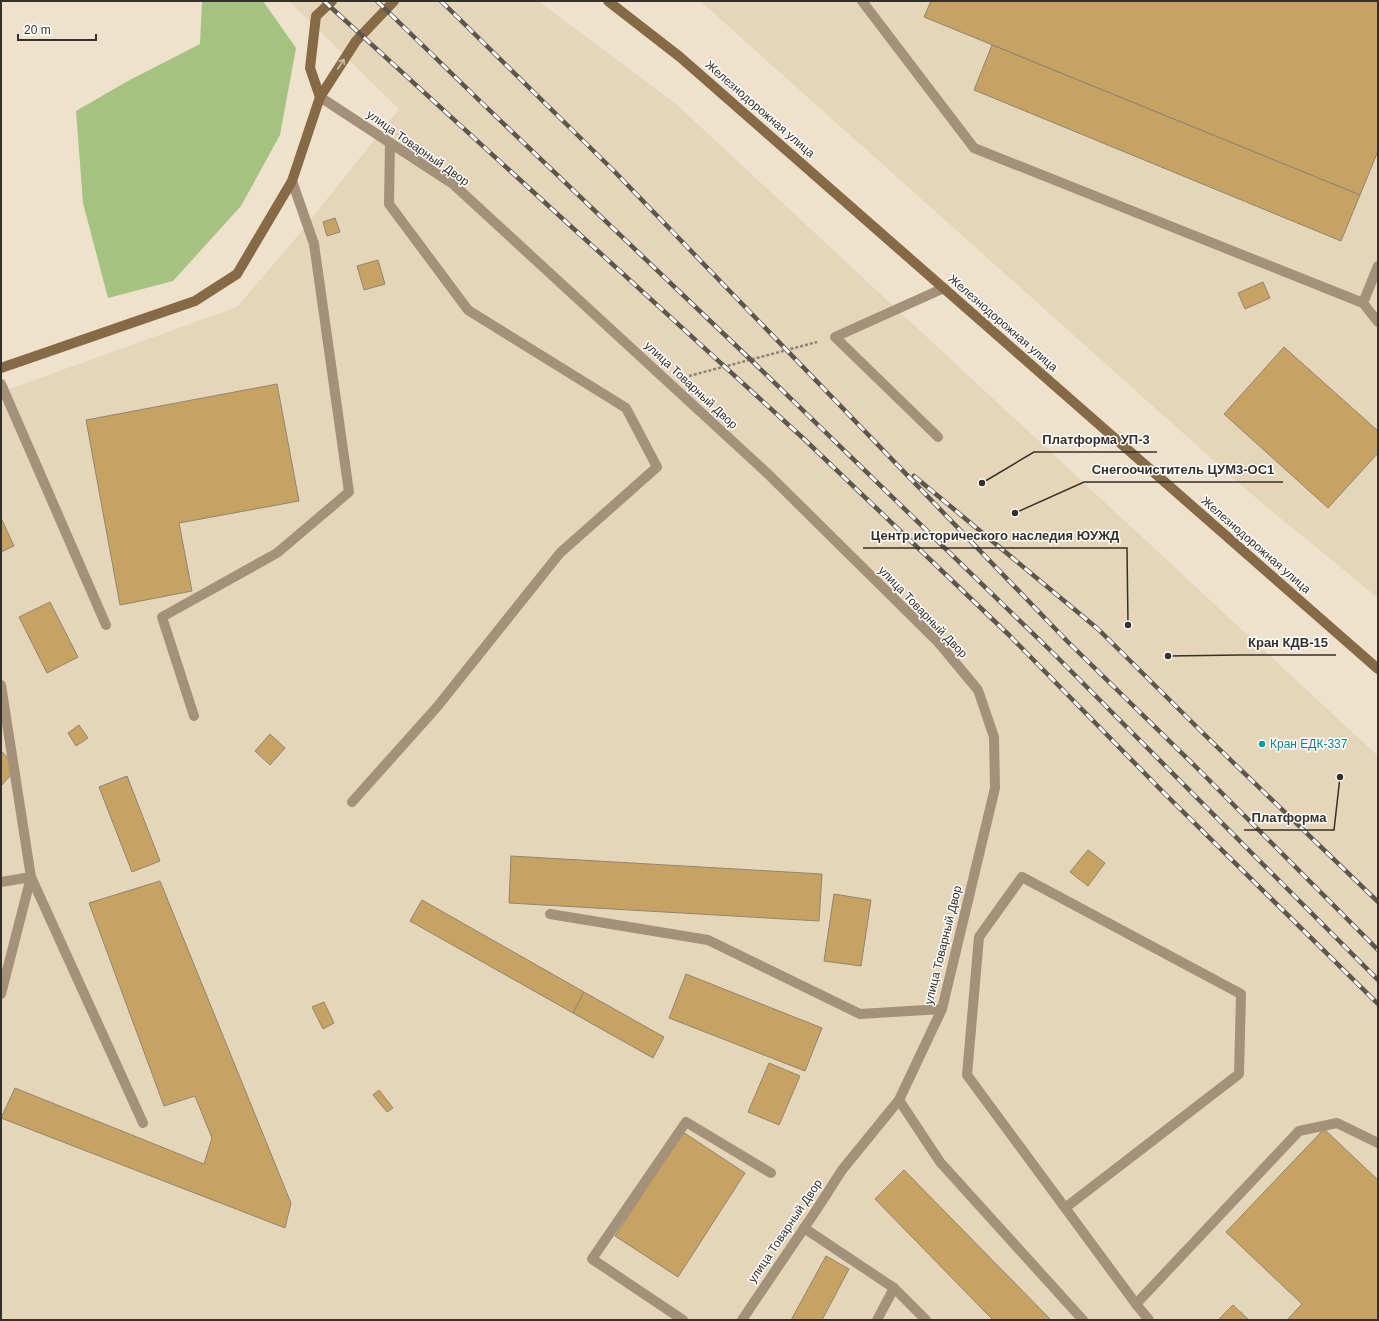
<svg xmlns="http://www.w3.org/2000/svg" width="1379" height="1321" font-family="Helvetica,sans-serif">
<rect width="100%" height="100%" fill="#eee2cd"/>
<g fill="#e5d6ba">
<path d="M289 1H538L676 104 1378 756V1320H1V392L237 307 295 239 399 109Z"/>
<path d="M700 1H1378V598L1250 493Z"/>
</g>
<path fill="#a5c281" d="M202 1H263L296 48 280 135 241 206 173 281 108 298 83 203 76 111 126 82 200 44Z"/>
<g fill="#c6a362" stroke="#908572">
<path d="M931 1H1378V151L1360 195 924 17Z"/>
<path d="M992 45 1360 195 1341 241 974 90Z"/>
<path d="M335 218 340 232 327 236 323 222Z"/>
<path d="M378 260 385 284 364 290 357 266Z"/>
<path d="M1263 282 1270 298 1245 309 1238 293Z"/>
<path d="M1284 347 1378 431V453L1328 508 1224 414Z"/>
<path d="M277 384 299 501 179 523 192 591 120 605 86 420Z"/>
<path d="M1 518 14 546 1 552Z"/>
<path d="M50 602 78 657 47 673 19 617Z"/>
<path d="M79 725 88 738 76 746 68 733Z"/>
<path d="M270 734 285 748 270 765 255 751Z"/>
<path d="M1 751 18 767 1 786Z"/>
<path d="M127 776 160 861 132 872 99 787Z"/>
<path d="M1088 850 1105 863 1088 886 1070 872Z"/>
<path d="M511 856 822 874 819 921 509 903Z"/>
<path d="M160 881 291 1203 285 1228 1 1118 15 1088 204 1164 212 1138 195 1096 164 1106 89 903Z"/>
<path d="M834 894 871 900 861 966 824 961Z"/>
<path d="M422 900 584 992 573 1013 410 921Z"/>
<path d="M686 974 822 1028 805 1071 669 1018Z"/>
<path d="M584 992 664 1037 653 1058 573 1013Z"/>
<path d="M324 1002 334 1023 323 1029 312 1007Z"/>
<path d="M769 1063 800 1076 779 1125 748 1112Z"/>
<path d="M379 1090 393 1108 387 1112 373 1095Z"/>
<path d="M1324 1129 1378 1180V1320H1287L1302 1304 1226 1232Z"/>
<path d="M683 1132 745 1173 678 1277 615 1236Z"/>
<path d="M904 1170 1051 1320H993L875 1199Z"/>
<path d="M826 1256 849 1269 822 1320H791Z"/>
<path d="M1233 1305 1249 1320H1218Z"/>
</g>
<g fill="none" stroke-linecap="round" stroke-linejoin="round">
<path stroke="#8b8274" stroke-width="2.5" stroke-dasharray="3 2" stroke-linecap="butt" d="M689 376 817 342"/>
<g stroke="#a59179" stroke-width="10">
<path d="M862 1 974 148 1363 303 1378 266"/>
<path d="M1363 303 1378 322"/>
<path d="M1 384 106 625"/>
<path d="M938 437 835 337 944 288"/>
<path d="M1 685 31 877 1 994"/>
<path d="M194 716 162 617 277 553 349 492 314 244 292 181"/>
<path d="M352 802 437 707 560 553 657 467 626 408 468 310 389 204 390 143"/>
<path d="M1 882 31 877 143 1123"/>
<path d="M550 914 708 940 860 1014 942 1009"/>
<path d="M899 1100 940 1162 1083 1320"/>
<path d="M1065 1208 1239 1074 1241 994 1022 877 979 937 967 1075 1136 1304"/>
<path d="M804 1228 894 1288 926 1320"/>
<path d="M683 1320 592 1259 686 1122 771 1173"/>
<path d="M877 1320 894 1288"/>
<path d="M1149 1320 1136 1304 1299 1131 1337 1123 1378 1143"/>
</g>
<path stroke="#a59179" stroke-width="10" d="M320 97 453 184 768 474 938 642 978 690 994 737 995 788 942 1009 899 1100 842 1170 817 1209 742 1320"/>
<g stroke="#866945" stroke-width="10">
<path d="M608 1 680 57 1378 669"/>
<path d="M320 97 310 68 316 16 332 1"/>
<path d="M1 368 195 301 237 274 292 181 320 97 356 41 394 1"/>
</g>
<g stroke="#5d564c" stroke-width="4.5">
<g id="rail">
<path d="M324 1 804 439 1009 635 1164 793 1378 1004"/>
<path d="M377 1 483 104 751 360 1053 653 1378 980"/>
<path d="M441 1 614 171 1067 641 1195 766 1378 950"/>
<path d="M914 476 1098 629 1214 744 1378 902"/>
</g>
</g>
<use href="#rail" stroke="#fff" stroke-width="3" stroke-dasharray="9" stroke-linecap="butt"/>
</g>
<defs><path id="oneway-shaft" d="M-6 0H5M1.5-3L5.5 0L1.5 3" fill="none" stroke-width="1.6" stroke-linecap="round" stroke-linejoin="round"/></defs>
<use stroke="#c9bcab" href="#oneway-shaft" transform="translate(341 64) rotate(-57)"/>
<circle fill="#0f9aa8" stroke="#fff" stroke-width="1.5" cx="1262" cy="744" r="4"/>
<g text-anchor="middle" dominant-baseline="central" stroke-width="3" stroke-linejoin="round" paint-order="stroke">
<g font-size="12" fill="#353028" stroke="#fff">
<text transform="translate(760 109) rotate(41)">Железнодорожная улица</text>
<text transform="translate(418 148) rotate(35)">улица Товарный Двор</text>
<text transform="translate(1003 323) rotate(41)">Железнодорожная улица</text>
<text transform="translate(691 385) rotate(43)">улица Товарный Двор</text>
<text transform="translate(1256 545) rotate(41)">Железнодорожная улица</text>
<text transform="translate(923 612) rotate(46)">улица Товарный Двор</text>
<text transform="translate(943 945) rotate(-76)">улица Товарный Двор</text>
<text transform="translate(785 1231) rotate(-56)">улица Товарный Двор</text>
</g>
<g font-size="12" fill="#0d838f" stroke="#fff" text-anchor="start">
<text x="1270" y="744">Кран ЕДК-337</text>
</g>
</g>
<path fill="none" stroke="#353028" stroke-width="1.5" d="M982 483L1034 452H1157M1015 513L1084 482H1283M1128 625L1127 548H863M1168 656L1240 655H1336M1340 777L1334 830H1244"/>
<g fill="#353028" stroke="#fff" stroke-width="1.5">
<circle cx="982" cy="483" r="4"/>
<circle cx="1015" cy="513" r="4"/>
<circle cx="1128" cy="625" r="4"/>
<circle cx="1168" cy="656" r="4"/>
<circle cx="1340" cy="777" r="4"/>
</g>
<g font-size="13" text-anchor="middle" font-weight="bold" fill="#353028" stroke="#fff" stroke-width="3" stroke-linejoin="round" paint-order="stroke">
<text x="1096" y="444">Платформа УП-3</text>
<text x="1183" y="474">Снегоочиститель ЦУМ3-ОС1</text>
<text x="995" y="540">Центр исторического наследия ЮУЖД</text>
<text x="1288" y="647">Кран КДВ-15</text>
<text x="1289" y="822">Платформа</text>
</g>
<rect width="1379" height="1321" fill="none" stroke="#353028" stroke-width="4"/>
<path d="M18 34v6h78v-6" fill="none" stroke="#353028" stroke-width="2"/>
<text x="24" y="34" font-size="12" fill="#353028" stroke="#ffffff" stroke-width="3" paint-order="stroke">20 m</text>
</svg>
